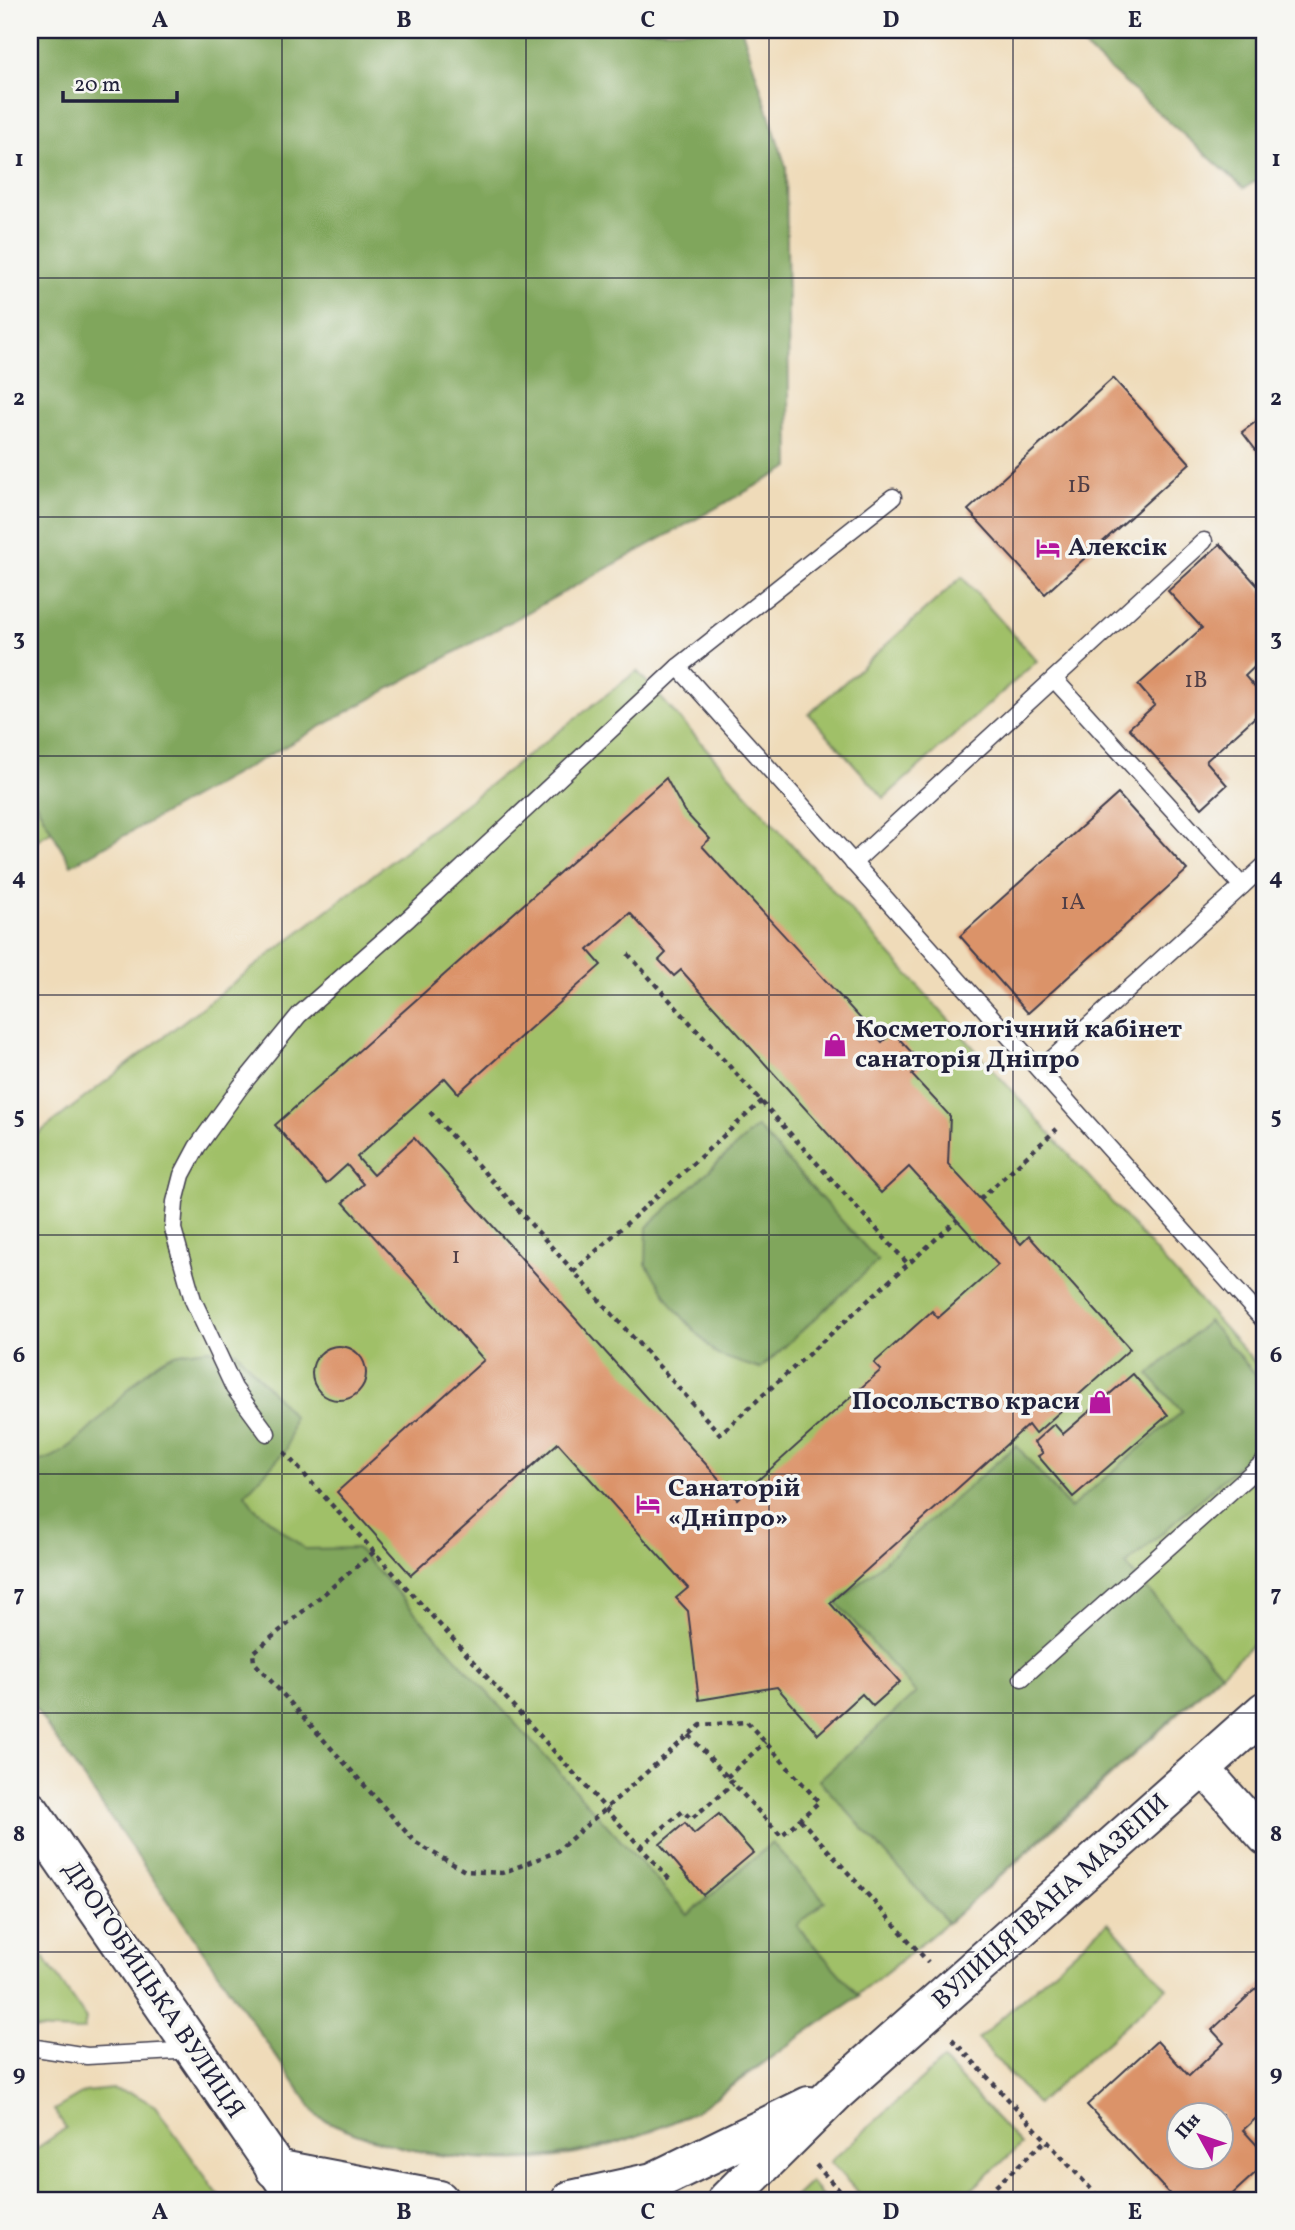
<svg xmlns="http://www.w3.org/2000/svg" width="1295" height="2230" font-family="Vollkorn,serif">
<rect width="100%" height="100%" fill="#f6f6f2"/>
<filter id="ink" filterUnits="userSpaceOnUse"><feTurbulence type="fractalNoise" baseFrequency=".0143" numOctaves="2"/><feDisplacementMap in="SourceGraphic" scale="14" xChannelSelector="R" yChannelSelector="G"/><feConvolveMatrix kernelMatrix="1 2 1 2 8 2 1 2 1" color-interpolation-filters="sRGB"/></filter>
<filter id="wash" filterUnits="userSpaceOnUse"><feTurbulence type="fractalNoise" baseFrequency=".00686" numOctaves="4" result="noise"/><feDisplacementMap in="SourceGraphic" scale="28" xChannelSelector="R" yChannelSelector="G"/><feGaussianBlur stdDeviation="1.57" result="paint"/><feColorMatrix in="noise" values="0 0 0 0 0 0 0 0 0 0 0 0 0 0 0 0 0 1.4 0 .05"/><feComposite in="paint" operator="in"/></filter>
<g filter="url(#wash)">
<rect width="100%" height="100%" fill="#efdbb9"/>
<g fill="#a0c068" stroke="#617152" stroke-width="2">
<path d="M962 577 1037 661 884 798 809 714Z"/>
<path d="M637 671 1265 1374V1633C1111 1774 962 1924 790 2044 758 2067 726 2092 692 2113 670 2126 627 2140 602 2148 507 2174 405 2158 318 2117L30 1701V1140Z"/>
<path d="M30 793 52 831 30 844Z"/>
<path d="M1265 1781V1822L1245 1799Z"/>
<path d="M1108 1922 1167 1988 1037 2104 978 2039Z"/>
<path d="M30 1937 86 2019 84 2029 76 2031 30 2029Z"/>
<path d="M943 2060 1021 2145 960 2200H865L830 2162Z"/>
<path d="M112 2089 134 2094 155 2106 222 2200H30V2153L66 2128 54 2110 85 2092Z"/>
<path d="M810 2182 826 2200H791Z"/>
</g>
<g fill="#80a65c" stroke="#51644c" stroke-width="2">
<path d="M30 30H742L786 167 790 467 71 865 30 793Z"/>
<path d="M1065 30H1265V176L1244 188Z"/>
<path d="M757 1127 878 1261 760 1369 717 1355 675 1309 646 1264 647 1227Z"/>
<path d="M1208 1321 1265 1385V1442L1126 1565 1221 1673 948 1923 819 1780 916 1693 837 1603 1016 1445 1070 1508 1182 1412 1149 1375Z"/>
<path d="M207 1349 236 1351 293 1416 287 1449 245 1494 254 1507 305 1549 357 1548 688 1915 772 1843 825 1901 797 1926 859 1996C820 2023 780 2051 741 2078 724 2090 707 2106 688 2115 568 2173 438 2174 318 2117L30 1701V1462C79 1463 125 1378 169 1356 180 1351 195 1351 207 1349Z"/>
</g>
<g id="blocks">
<g fill="#db9369" fill-rule="evenodd">
<path d="M1113 378 1190 463 1045 594 968 510Z"/>
<path d="M1265 415V462L1242 432Z"/>
<path d="M1220 544 1265 594V657L1245 676 1265 699V708L1206 761 1227 785 1202 808 1129 728 1155 705 1138 685 1202 628 1168 591Z"/>
<path d="M666 778 684 811 710 839 702 846 882 1042 893 1032 923 1065 912 1075 950 1116 948 1164 1021 1244 1029 1236 1130 1349 1035 1434 1028 1425 830 1603 900 1682 873 1706 862 1694 818 1734 777 1687 699 1700 688 1611 676 1598 688 1588 558 1443 411 1575 337 1492 484 1360 343 1202 363 1184 347 1165 326 1184 275 1125ZM630 913 666 953 659 960 674 976 681 970 881 1193 909 1167 998 1265 938 1318 932 1311 874 1363 881 1370 737 1499 414 1138 373 1175 357 1157 445 1078 458 1093 601 965 588 950Z"/>
<path d="M1118 794 1187 870 1028 1013 960 936Z"/>
<circle cx="339" cy="1373" r="27"/>
<path d="M1133 1374 1168 1415 1073 1497 1038 1456 1043 1453 1034 1442 1054 1424 1063 1434Z"/>
<path d="M719 1814 753 1853 703 1895 660 1844 685 1823 694 1834Z"/>
<path d="M1265 1980V2110L1243 2130 1265 2154V2164L1226 2200H1175L1087 2105 1157 2041 1189 2076 1224 2043 1212 2030ZM1180 2114H1222V2156H1180Z"/>
</g>
</g>
</g>
<g filter="url(#ink)">
<use href="#blocks" fill-opacity="0" stroke="#413e4e" stroke-width="2"/>
<g fill="none" stroke-linecap="round" stroke-linejoin="round">
<g stroke="#413e4e" stroke-width="19">
<g id="lane">
<path d="M678 667 1265 1322"/>
<path d="M1054 679 1242 886"/>
<path d="M853 863 1204 541"/>
<path d="M1040 1070 1265 865"/>
<path d="M267 1433 234 1388 193 1300 173 1229 175 1202 182 1175 197 1147 241 1086 299 1015 409 918 678 667 893 497"/>
<path d="M1022 1678 1265 1461"/>
<path d="M30 2047 87 2056 194 2050"/>
</g>
</g>
<g stroke="#413e4e" stroke-width="37">
<path id="street" d="M1202 1767 1265 1838"/>
</g>
<g stroke="#413e4e" stroke-width="42">
<g id="secondary">
<path d="M30 1811 298 2200"/>
<path d="M275 2169 439 2200"/>
<path d="M571 2200 653 2182 809 2106"/>
<path d="M727 2200 836 2092 1265 1711"/>
</g>
</g>
<g stroke="#413e4e" stroke-width="4.5" stroke-dasharray="5 5" stroke-linecap="butt">
<path d="M628 954 908 1264"/>
<path d="M430 1112 720 1434 957 1220"/>
<path d="M980 1199 1057 1129"/>
<path d="M573 1272 762 1101"/>
<path d="M284 1452 672 1882"/>
<path d="M374 1552 253 1653 254 1662 416 1843 465 1871 502 1873 556 1852 689 1735 701 1725 747 1722 819 1802 781 1836 689 1735"/>
<path d="M727 1777 765 1742"/>
<path d="M800 1819 928 1962"/>
<path d="M640 1847 683 1811 691 1819 733 1784"/>
<path d="M952 2039 1046 2140"/>
<path d="M816 2165 848 2200"/>
<path d="M981 2200 1046 2140 1101 2200"/>
</g>
<use href="#lane" stroke="#fff" stroke-width="16"/>
<use href="#street" stroke="#fff" stroke-width="33"/>
<use href="#secondary" stroke="#fff" stroke-width="38"/>
</g>
</g>
<path fill="none" stroke="#22223b" stroke-width="2" stroke-opacity="0.55" d="M282 30V2200M526 30V2200M769 30V2200M1013 30V2200M30 278H1265M30 517H1265M30 756H1265M30 995H1265M30 1235H1265M30 1474H1265M30 1713H1265M30 1952H1265"/>
<defs>
<g id="hotel-bare" transform="scale(1.89)"><path d="M-6-4.5h1.5V1H6V5H4.5V3h-9V5H-6ZM-4 0a1.8 1.8 0 1 1 3.6 0ZM.5 0V-2.5h3Q6-2.5 6 0Z" fill="#b5179e" stroke="#f6f6f2" stroke-width="2.5" paint-order="stroke"/></g>
<g id="shop-bare" transform="scale(1.89)"><path d="M-5-2.5h2.3a2.7 3.5 0 0 1 5.4 0H5L5.5 6h-11ZM-1.5-2.5h3a1.5 2.3 0 0 0-3 0Z" fill="#b5179e" stroke="#f6f6f2" stroke-width="2.5" paint-order="stroke"/></g>
</defs>
<g fill-rule="evenodd">
<use href="#hotel-bare" x="1048" y="548"/>
<use href="#shop-bare" x="835" y="1045"/>
<use href="#shop-bare" x="1100" y="1402"/>
<use href="#hotel-bare" x="648" y="1504"/>
</g>
<g text-anchor="middle" dominant-baseline="central" stroke-width="7" stroke-linejoin="round" paint-order="stroke">
<g font-size="23" fill="#503e46">
<text x="1079" y="486">1Б</text>
<text x="1196" y="681">1В</text>
<text x="1073" y="903">1А</text>
<text x="456" y="1257">1</text>
</g>
<g font-size="26" font-weight="bold" fill="#22223b" stroke="#f6f6f2" text-anchor="start">
<text x="1068" y="548">Алексік</text>
<text x="855" y="1030">Косметологічний кабінет<tspan x="855" dy="30">санаторія Дніпро</tspan></text>
<text x="1080" y="1402" text-anchor="end">Посольство краси</text>
<text x="668" y="1489">Санаторій<tspan x="668" dy="30">«Дніпро»</tspan></text>
</g>
<g font-size="26" fill="#22223b" stroke="#f6f6f2">
<text transform="translate(1051 1902) rotate(-42)">ВУЛИЦЯ ІВАНА МАЗЕПИ</text>
<text transform="translate(153 1990) rotate(56)">ДРОГОБИЦЬКА ВУЛИЦЯ</text>
</g>
</g>
<rect width="1295" height="2230" fill="none" stroke="#f6f6f2" stroke-width="77"/>
<g transform="translate(1200 2136) rotate(310)"><circle r="33" fill="#f6f6f2" stroke="#a1a1a9" stroke-width="2"/>
<path d="M0-5L12 26L0 18L-12 26Z" fill="#b5179e"/>
<text y="-10" font-size="19" font-weight="bold" text-anchor="middle" fill="#22223b">Пн</text>
</g>
<path d="M63 91v10h114v-10" fill="none" stroke="#22223b" stroke-width="3.5"/>
<text x="74" y="91" font-size="21" fill="#22223b" stroke="#f6f6f2" stroke-width="5" paint-order="stroke">20 m</text>
<rect x="38" y="38" width="1218" height="2154" fill="none" stroke="#22223b" stroke-width="2.5"/>
<g font-size="23" text-anchor="middle" font-weight="bold" fill="#22223b">
<text x="160" y="27">A</text>
<text x="404" y="27">B</text>
<text x="648" y="27">C</text>
<text x="891" y="27">D</text>
<text x="1135" y="27">E</text>
<text x="19" y="166">1</text>
<text x="1276" y="166">1</text>
<text x="19" y="405">2</text>
<text x="1276" y="405">2</text>
<text x="19" y="645">3</text>
<text x="1276" y="645">3</text>
<text x="19" y="884">4</text>
<text x="1276" y="884">4</text>
<text x="19" y="1123">5</text>
<text x="1276" y="1123">5</text>
<text x="19" y="1362">6</text>
<text x="1276" y="1362">6</text>
<text x="19" y="1601">7</text>
<text x="1276" y="1601">7</text>
<text x="19" y="1841">8</text>
<text x="1276" y="1841">8</text>
<text x="19" y="2080">9</text>
<text x="1276" y="2080">9</text>
<text x="160" y="2219">A</text>
<text x="404" y="2219">B</text>
<text x="648" y="2219">C</text>
<text x="891" y="2219">D</text>
<text x="1135" y="2219">E</text>
</g>
</svg>
